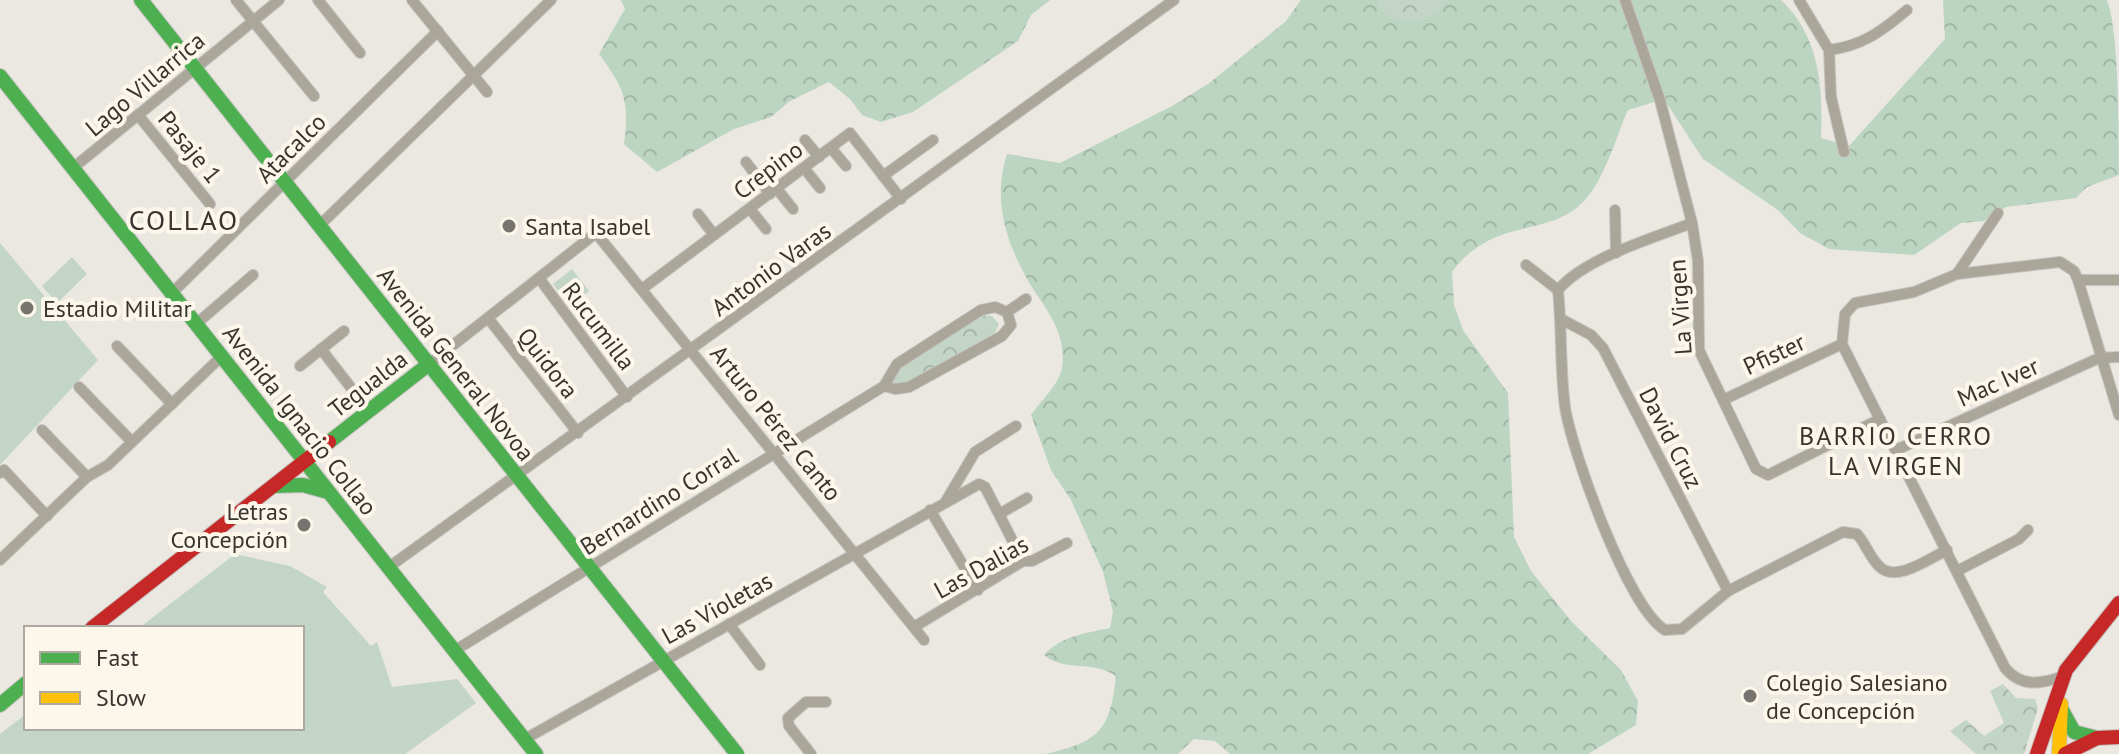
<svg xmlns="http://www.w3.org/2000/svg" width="2119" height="754" font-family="'PT Sans',sans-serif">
<defs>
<pattern id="forest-crowns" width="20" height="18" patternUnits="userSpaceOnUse" patternTransform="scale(2)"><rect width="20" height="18" fill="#bbd5c2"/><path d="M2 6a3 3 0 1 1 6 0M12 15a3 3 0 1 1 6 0" fill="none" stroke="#a2b7a7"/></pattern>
<pattern id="park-crowns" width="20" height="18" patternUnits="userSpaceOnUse" patternTransform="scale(2)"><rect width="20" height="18" fill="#c2d5c6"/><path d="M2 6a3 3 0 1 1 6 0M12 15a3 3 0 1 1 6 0" fill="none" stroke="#a7b7ab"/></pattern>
</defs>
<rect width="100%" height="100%" fill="#ebe8e1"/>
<g fill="url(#forest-crowns)">
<path d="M621 0H1050L1031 15 1018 41 913 112 881 122 862 115 850 99 829 82 790 101 771 117 734 129 657 172 624 144C630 101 624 88 599 54L625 9Z"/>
<path d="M1301 0H1378V7L1446 0H1781C1820 37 1823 87 1821 138L1849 146 1945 39 1943 0H2107C2119 30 2119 135 2119 175L2087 187 2076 198 2006 207 1984 221 1961 223 1914 255 1829 249 1800 233 1778 210 1703 159 1664 99 1628 110C1615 139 1606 176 1585 200 1550 239 1494 215 1452 272L1454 305 1463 330 1508 393 1514 537 1531 571 1571 621 1621 670 1638 701 1636 725 1588 754H1230L1215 741 1194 739 1178 754H1045C1099 742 1110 731 1116 676 1093 660 1064 672 1044 655 1061 636 1086 633 1110 628L1113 611 1103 572 1071 500 1051 470 1031 415C1040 402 1060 383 1062 368 1067 333 1047 311 1030 284 1006 244 992 198 1007 154L1060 163 1172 106 1208 84 1285 22Z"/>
</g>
<g fill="url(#park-crowns)">
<path d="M1378 0H1446V1C1435 24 1413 19 1391 19L1378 7Z"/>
<path d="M572 269 589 291 570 306 553 284Z"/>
<path d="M982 315 992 316 999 324 992 338 908 383 895 385 892 379 896 371Z"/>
<path d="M2003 684 2016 698 2035 699 2038 708 2024 754H1976L1950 731 1966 720 1984 736 2004 723 1990 691Z"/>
</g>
<g fill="#c2d5c6">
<path d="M0 243 98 360 0 465Z"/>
<path d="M72 257 87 274 57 303 42 286Z"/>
<path d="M235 554 290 566 327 587 323 592 371 646 377 642 392 687 457 679 476 703 405 754H0V734L26 714V728H302V628H139Z"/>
</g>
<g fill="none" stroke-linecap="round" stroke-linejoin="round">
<g stroke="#c6c3bf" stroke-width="12">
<g id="street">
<path d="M236 0 314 96"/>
<path d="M318 0 360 53"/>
<path d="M412 0 487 92"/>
<path d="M1625 0 1660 100 1692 223 1698 261 1699 350 1756 469 1768 475 1880 419"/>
<path d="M1799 0 1829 50 1831 97 1844 152"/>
<path d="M1829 50C1862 46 1882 31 1907 10"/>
<path d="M138 115 210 204"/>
<path d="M805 140 819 157"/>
<path d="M831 148 846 166"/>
<path d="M746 162 770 194"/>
<path d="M73 168 279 0"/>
<path d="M804 168 820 188"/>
<path d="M883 176 933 140"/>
<path d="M777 189 793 209"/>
<path d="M750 209 766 229"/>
<path d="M1615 210 1616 253"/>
<path d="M698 214 714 235"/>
<path d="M1692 223C1653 238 1585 258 1558 290 1562 329 1560 369 1565 407 1572 452 1628 608 1665 630L1682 629 1728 591 1843 532 1857 534C1866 544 1870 558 1880 567 1896 583 1930 558 1947 550"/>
<path d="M319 226 551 0"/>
<path d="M1526 265 1558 290"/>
<path d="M1957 274 1998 213"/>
<path d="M539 278 627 397"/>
<path d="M2078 280H2119"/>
<path d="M642 289 850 133 901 199"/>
<path d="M172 293 438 31"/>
<path d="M1007 312 1026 299"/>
<path d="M488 318 578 433"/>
<path d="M1561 319 1591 335 1603 348 1728 591"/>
<path d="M196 324 253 275"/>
<path d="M1842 344 2005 668C2022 688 2041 684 2064 676"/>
<path d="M1842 344 1845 314 1855 303 1914 292 1957 274 2060 262 2074 271 2078 280 2119 415"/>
<path d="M117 346 172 404"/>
<path d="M321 349 369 411"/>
<path d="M429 364 596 233 924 640"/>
<path d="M300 366 344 331"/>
<path d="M79 387 132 442"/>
<path d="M1723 400 1842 344"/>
<path d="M42 430 87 477"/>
<path d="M1896 450 2099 358 2119 357"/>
<path d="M0 473 4 470 47 516"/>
<path d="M946 501 975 452 1016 426"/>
<path d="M930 510 978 590"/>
<path d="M1001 513 1027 498"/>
<path d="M0 560 87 477 108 465 222 356"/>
<path d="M389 567 1174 0"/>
<path d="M1957 571 2019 539 2028 530"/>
<path d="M729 624 760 665"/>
<path d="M914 627 1023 561H1032L1067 543"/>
<path d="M454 651 884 386 897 364 981 310 995 307 1007 312 1011 325 1002 336 909 387 895 389 884 386"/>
<path d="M525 739 979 484 985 487 1023 561"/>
<path d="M811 754 789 726 788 718 806 702H826"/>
</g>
</g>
<g stroke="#c6c3bf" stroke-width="16">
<g id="fast">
<path d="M141 0 737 754"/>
<path d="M0 76 536 754"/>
<path d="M329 442 429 364"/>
<path d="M274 486 303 485 328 492"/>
<path d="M0 705 26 683"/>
<path d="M2062 710 2074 732 2097 738"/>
</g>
</g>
<g stroke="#c6c3bf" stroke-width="16">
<path id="slow" d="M2059 754 2061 704"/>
</g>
<g stroke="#c6c3bf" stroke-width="16">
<g id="jam">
<path d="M92 628 329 442"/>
<path d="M2037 754 2066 670 2119 603"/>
<path d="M2065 754 2097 738 2119 737"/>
</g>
</g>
<use href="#street" stroke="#aaa69a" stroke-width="10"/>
<use href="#fast" stroke="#4caf50" stroke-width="14"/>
<use href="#slow" stroke="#ffc107" stroke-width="14"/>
<use href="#jam" stroke="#c62828" stroke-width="14"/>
</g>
<g fill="#77746f" stroke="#fcf7ea" stroke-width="3">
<circle cx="509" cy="226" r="8"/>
<circle cx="27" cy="308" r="8"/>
<circle cx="304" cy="525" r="8"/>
<circle cx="1750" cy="696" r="8"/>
</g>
<g text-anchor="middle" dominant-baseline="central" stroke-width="8" stroke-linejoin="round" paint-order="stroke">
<g font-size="24" fill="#383531" stroke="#fcf7ea">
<text transform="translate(145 84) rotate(-40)">Lago Villarrica</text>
<text transform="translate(190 147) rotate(51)">Pasaje 1</text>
<text transform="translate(291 148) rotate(-45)">Atacalco</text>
<text transform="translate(768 170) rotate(-37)">Crepino</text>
<text transform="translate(771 269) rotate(-36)">Antonio Varas</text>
<text transform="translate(1680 307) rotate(-94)">La Virgen</text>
<text transform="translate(599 326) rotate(53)">Rucumilla</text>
<text transform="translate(1774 354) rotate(-25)">Pfister</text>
<text transform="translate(548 363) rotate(52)">Quidora</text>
<text transform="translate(456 364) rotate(52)">Avenida General Novoa</text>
<text transform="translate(1998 382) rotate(-24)">Mac Iver</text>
<text transform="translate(368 384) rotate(-38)">Tegualda</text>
<text transform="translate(300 420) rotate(52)">Avenida Ignacio Collao</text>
<text transform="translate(776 423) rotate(51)">Arturo Pérez Canto</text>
<text transform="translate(1671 438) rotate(63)">David Cruz</text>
<text transform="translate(659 501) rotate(-32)">Bernardino Corral</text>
<text transform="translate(981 567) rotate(-29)">Las Dalias</text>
<text transform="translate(717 608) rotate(-29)">Las Violetas</text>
</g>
<g font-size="24" fill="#383531" stroke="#fcf7ea" text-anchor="start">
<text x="525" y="226">Santa Isabel</text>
<text x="43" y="308">Estadio Militar</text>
<text x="288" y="511" text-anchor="end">Letras<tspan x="288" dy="28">Concepción</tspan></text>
<text x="1766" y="682">Colegio Salesiano<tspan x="1766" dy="28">de Concepción</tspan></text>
</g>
<g font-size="26" letter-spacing="2" fill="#383531" stroke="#fcf7ea">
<text x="1896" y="435">BARRIO CERRO<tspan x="1896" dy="30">LA VIRGEN</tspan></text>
</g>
<g font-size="28" letter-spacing="2" fill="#383531" stroke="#fcf7ea">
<text x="184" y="219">COLLAO</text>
</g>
</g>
<rect x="24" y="626" width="280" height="104" fill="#fcf7ea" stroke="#aea9a0" stroke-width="2"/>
<rect x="40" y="652" width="40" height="12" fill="#4caf50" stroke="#aea9a0" stroke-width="2"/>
<text x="96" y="666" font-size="24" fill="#383531">Fast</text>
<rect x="40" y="692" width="40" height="12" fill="#ffc107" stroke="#aea9a0" stroke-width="2"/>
<text x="96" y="706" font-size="24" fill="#383531">Slow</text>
</svg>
